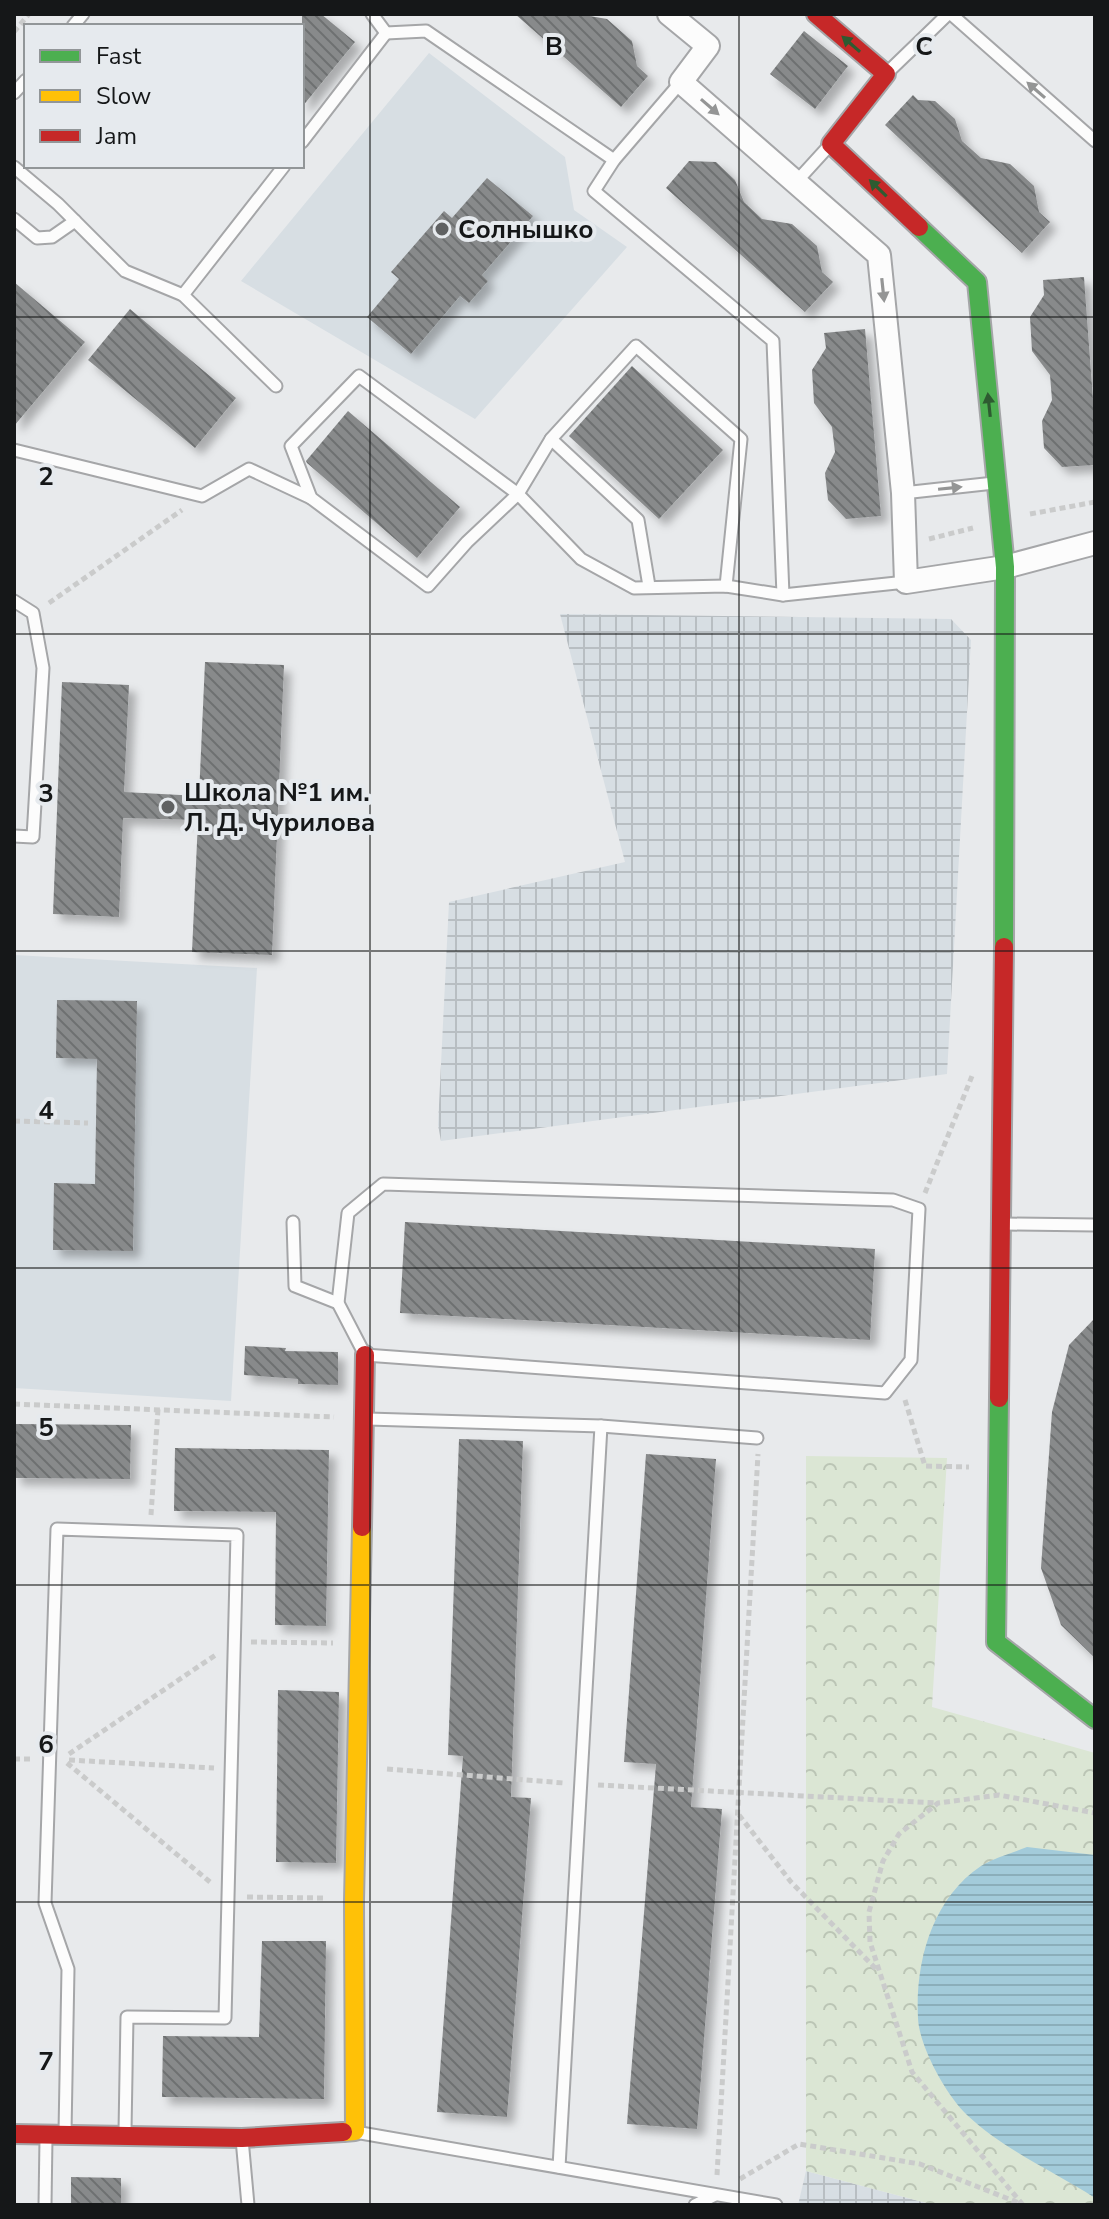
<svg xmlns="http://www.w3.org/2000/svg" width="1109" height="2219" font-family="'Nunito Sans',sans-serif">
<defs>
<pattern id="industrial-grid" width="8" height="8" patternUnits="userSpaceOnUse" patternTransform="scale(2)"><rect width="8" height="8" fill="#d7dee3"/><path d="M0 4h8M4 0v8" fill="none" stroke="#b8bec2"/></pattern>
<pattern id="park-crowns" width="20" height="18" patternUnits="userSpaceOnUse" patternTransform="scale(2)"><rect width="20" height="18" fill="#dbe6d4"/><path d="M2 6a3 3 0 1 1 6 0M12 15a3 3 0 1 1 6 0" fill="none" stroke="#bbc5b5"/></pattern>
<pattern id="water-rules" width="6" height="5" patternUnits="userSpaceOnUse" patternTransform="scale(2)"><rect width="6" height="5" fill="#a3cbda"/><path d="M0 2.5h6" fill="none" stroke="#8baeba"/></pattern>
<pattern id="building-back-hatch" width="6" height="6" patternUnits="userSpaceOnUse" patternTransform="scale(2)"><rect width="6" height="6" fill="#888a8b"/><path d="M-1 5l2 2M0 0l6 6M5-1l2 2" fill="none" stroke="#6e7071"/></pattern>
<filter id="shadow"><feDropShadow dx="7" dy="7" stdDeviation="4" flood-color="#0004"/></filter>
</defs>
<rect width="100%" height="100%" fill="#e8eaec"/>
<g fill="#d7dee3">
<path d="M429 53 565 157 574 210 627 247 475 419 241 281Z"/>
<path d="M14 955 257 968 231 1401 14 1388Z"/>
</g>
<g fill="url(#industrial-grid)">
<path d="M560 614 951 619 971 640 947 1074 441 1141 438 1125 449 902 625 862Z"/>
<path d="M806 2171 934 2205H798Z"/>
</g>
<path fill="url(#park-crowns)" d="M806 1456 947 1458 932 1707 1095 1753V2205H934L806 2171Z"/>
<path fill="url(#water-rules)" d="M1027 1847 1095 1855V2198C1052 2170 1004 2150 967 2115 946 2095 919 2046 918 2018 915 1962 932 1899 981 1866 994 1858 1012 1853 1027 1847Z"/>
<g fill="url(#building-back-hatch)" filter="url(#shadow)">
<path d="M302 14H321L355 42 302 107Z"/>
<path d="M515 14H578L607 19 632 41 637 66 648 76 621 107Z"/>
<path d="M804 31 848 66 815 109 770 74Z"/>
<path d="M913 95 918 100 935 101 955 119 962 141 981 158 1010 164 1034 186 1039 212 1050 222 1022 253 885 125Z"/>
<path d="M689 161 716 162 735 180 744 202 762 219 792 224 817 246 822 272 833 282 805 312 666 188Z"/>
<path d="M487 178 533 216 482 275 488 281 469 303 460 296 411 354 367 317 399 279 391 272 444 211 452 218Z"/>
<path d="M1084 277 1095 428V465L1062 467 1044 448 1042 421 1052 400 1050 375 1032 351 1030 317 1044 295 1043 280Z"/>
<path d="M14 282 85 342 14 426Z"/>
<path d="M130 309 236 398 195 448 88 360Z"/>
<path d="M865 329 881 516 846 519 828 500 825 473 835 452 832 427 814 403 812 370 826 348 824 333Z"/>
<path d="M632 366 723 450 659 519 569 436Z"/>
<path d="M348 411 460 507 417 558 307 463 306 461Z"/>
<path d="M205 662 284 665 272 955 192 952 198 820 123 818 119 917 53 914 62 682 129 685 124 792 199 796Z"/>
<path d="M57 1000 137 1001 133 1251 53 1250 54 1183 95 1184 97 1059 56 1058Z"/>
<path d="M405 1222 875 1249 870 1340 400 1313Z"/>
<path d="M1095 1318V1658L1061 1625 1041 1568 1052 1412 1069 1345Z"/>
<path d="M245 1346 286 1348 285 1351 338 1352V1385L298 1384V1379L244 1375Z"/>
<path d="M14 1424 131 1425 130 1479 14 1478Z"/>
<path d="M459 1439 523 1441 511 1797 531 1798 507 2117 437 2112 463 1756 448 1755Z"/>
<path d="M175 1448 329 1450 326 1626 275 1625 276 1512 174 1511Z"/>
<path d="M646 1454 716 1459 691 1807 722 1809 697 2129 627 2124 656 1764 624 1762Z"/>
<path d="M278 1690 339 1692 336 1863 276 1862Z"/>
<path d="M262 1941H326L324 2099 162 2097 163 2036 259 2037Z"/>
<path d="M71 2177 121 2178V2205H71Z"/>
</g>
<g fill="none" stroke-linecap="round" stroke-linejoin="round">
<g stroke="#a5a6a8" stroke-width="15">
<g id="lane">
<path d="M951 14 1095 141"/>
<path d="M73 26 83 14"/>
<path d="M386 33 426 31 614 160"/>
<path d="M888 72 948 14"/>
<path d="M681 82 614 160 594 191 773 341 783 595"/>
<path d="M14 93 26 80"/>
<path d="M302 142 386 33 372 14"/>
<path d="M14 167 58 204 125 271 183 295 284 166"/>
<path d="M797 181 828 147"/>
<path d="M14 219 37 238 52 237 75 221"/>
<path d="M183 295 276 386"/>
<path d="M359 376 518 494 467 542 428 586 311 498 291 446Z"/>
<path d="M551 439 518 494 581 559 634 588 726 586 783 595 906 582"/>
<path d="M14 450 202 496 249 469 311 498"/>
<path d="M903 493 994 483"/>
<path d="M649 586 638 520 551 439 636 346 741 439 726 586"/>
<path d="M14 601 33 613 43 668 33 837 14 836"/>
<path d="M383 1184 893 1200 919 1209 911 1360 885 1393 365 1355 338 1303 348 1213Z"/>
<path d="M293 1222 295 1286 338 1303"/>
<path d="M1006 1224 1095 1225"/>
<path d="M368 1419 601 1426 757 1438"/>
<path d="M65 2132 68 1969 45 1903 57 1529 237 1535 225 2018 127 2017 125 2131"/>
<path d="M355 2132 776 2205"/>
<path d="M242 2139 248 2205"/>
<path d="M559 2167 601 1426"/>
<path d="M45 2205 46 2138"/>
<path d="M695 2205 715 2195"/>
</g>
</g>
<g stroke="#a5a6a8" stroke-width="26">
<path id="street" d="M669 14 708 46 681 82 879 255 903 493 906 582 1005 567 1095 543"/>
</g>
<g stroke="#a5a6a8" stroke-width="22">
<g id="fast">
<path d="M919 227 977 282 1005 567 1004 947"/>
<path d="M999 1398 996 1642 1095 1719"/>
</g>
</g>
<g stroke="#a5a6a8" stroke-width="22">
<path id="slow" d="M343 2132 355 2131 354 1901 362 1527"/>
</g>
<g stroke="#a5a6a8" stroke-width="22">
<g id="jam">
<path d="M816 14 886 74 831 144 919 227"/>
<path d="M999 1398 1004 947"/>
<path d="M362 1527 365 1355"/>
<path d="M14 2134 242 2138 343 2132"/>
</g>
</g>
<g stroke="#cacbcb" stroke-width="5" stroke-dasharray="6 4" stroke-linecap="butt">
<path d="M14 32 29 14"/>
<path d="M1030 514 1095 502"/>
<path d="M929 539 973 528"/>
<path d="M49 603 182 510"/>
<path d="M14 1121 88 1123"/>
<path d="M925 1193 972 1076"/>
<path d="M905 1400 925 1466 969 1467"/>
<path d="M14 1404 334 1417"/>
<path d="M151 1515 158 1409"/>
<path d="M251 1642 333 1643"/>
<path d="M69 1754 217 1654"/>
<path d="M14 1759H31"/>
<path d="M69 1760 214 1768"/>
<path d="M67 1763 210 1882"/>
<path d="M387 1769 564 1783"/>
<path d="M598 1785 936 1803"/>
<path d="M739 1815 791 1882 878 1971"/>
<path d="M247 1897 325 1898"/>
<path d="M717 2175 758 1454"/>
<path d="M740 2179 799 2144 920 2164 1019 2203"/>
<path d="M1023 2205 912 2072 870 1942 869 1912 883 1861 899 1834 938 1803 999 1795 1095 1813"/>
</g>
<use href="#lane" stroke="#fcfcfc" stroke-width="11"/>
<use href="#street" stroke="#fcfcfc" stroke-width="22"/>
<use href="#fast" stroke="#4caf50" stroke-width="18"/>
<use href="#slow" stroke="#ffc107" stroke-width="18"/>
<use href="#jam" stroke="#c62828" stroke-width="18"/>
</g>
<defs><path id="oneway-solid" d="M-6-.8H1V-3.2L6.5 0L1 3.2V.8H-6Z" transform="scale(2)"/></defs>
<g fill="#2e5b31">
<use href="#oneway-solid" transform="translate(851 44) rotate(-139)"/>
<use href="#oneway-solid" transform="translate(878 188) rotate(-136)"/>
<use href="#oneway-solid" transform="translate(989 405) rotate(-96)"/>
</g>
<g fill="#949595">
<use href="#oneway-solid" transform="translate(1036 90) rotate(-139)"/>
<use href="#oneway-solid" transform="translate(710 107) rotate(41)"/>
<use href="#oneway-solid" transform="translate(883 290) rotate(84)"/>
<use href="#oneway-solid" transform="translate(950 488) rotate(-6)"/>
</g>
<path fill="none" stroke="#151718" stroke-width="2" stroke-opacity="0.55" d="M370 14V2205M739 14V2205M14 317H1095M14 634H1095M14 951H1095M14 1268H1095M14 1585H1095M14 1902H1095"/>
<g fill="#5f6162" stroke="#e6eaee" stroke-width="3">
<circle cx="442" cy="229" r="8"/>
<circle cx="168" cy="807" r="8"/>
</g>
<g text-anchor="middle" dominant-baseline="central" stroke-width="8" stroke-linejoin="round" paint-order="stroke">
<g font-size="26" font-weight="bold" fill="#151718" stroke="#e6eaee" text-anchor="start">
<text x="458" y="229">Солнышко</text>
<text x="184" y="792">Школа №1 им.<tspan x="184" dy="30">Л. Д. Чурилова</tspan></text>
</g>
</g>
<g font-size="26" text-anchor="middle" font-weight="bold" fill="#151718" stroke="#e6eaee" stroke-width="8" stroke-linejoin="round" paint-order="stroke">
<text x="554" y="55">B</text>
<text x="924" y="55">C</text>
<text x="46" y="485">2</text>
<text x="46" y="802">3</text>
<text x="46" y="1119">4</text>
<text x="46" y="1436">5</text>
<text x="46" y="1753">6</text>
<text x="46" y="2070">7</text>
</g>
<rect width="1109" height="2219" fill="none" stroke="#151718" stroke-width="32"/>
<rect x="24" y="24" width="280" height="144" fill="#e6eaee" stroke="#929698" stroke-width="2"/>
<rect x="40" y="50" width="40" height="12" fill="#4caf50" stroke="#929698" stroke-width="2"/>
<text x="96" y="64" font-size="24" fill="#151718">Fast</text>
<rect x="40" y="90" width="40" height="12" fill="#ffc107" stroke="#929698" stroke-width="2"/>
<text x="96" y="104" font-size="24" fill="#151718">Slow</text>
<rect x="40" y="130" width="40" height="12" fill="#c62828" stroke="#929698" stroke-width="2"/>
<text x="96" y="144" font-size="24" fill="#151718">Jam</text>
</svg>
